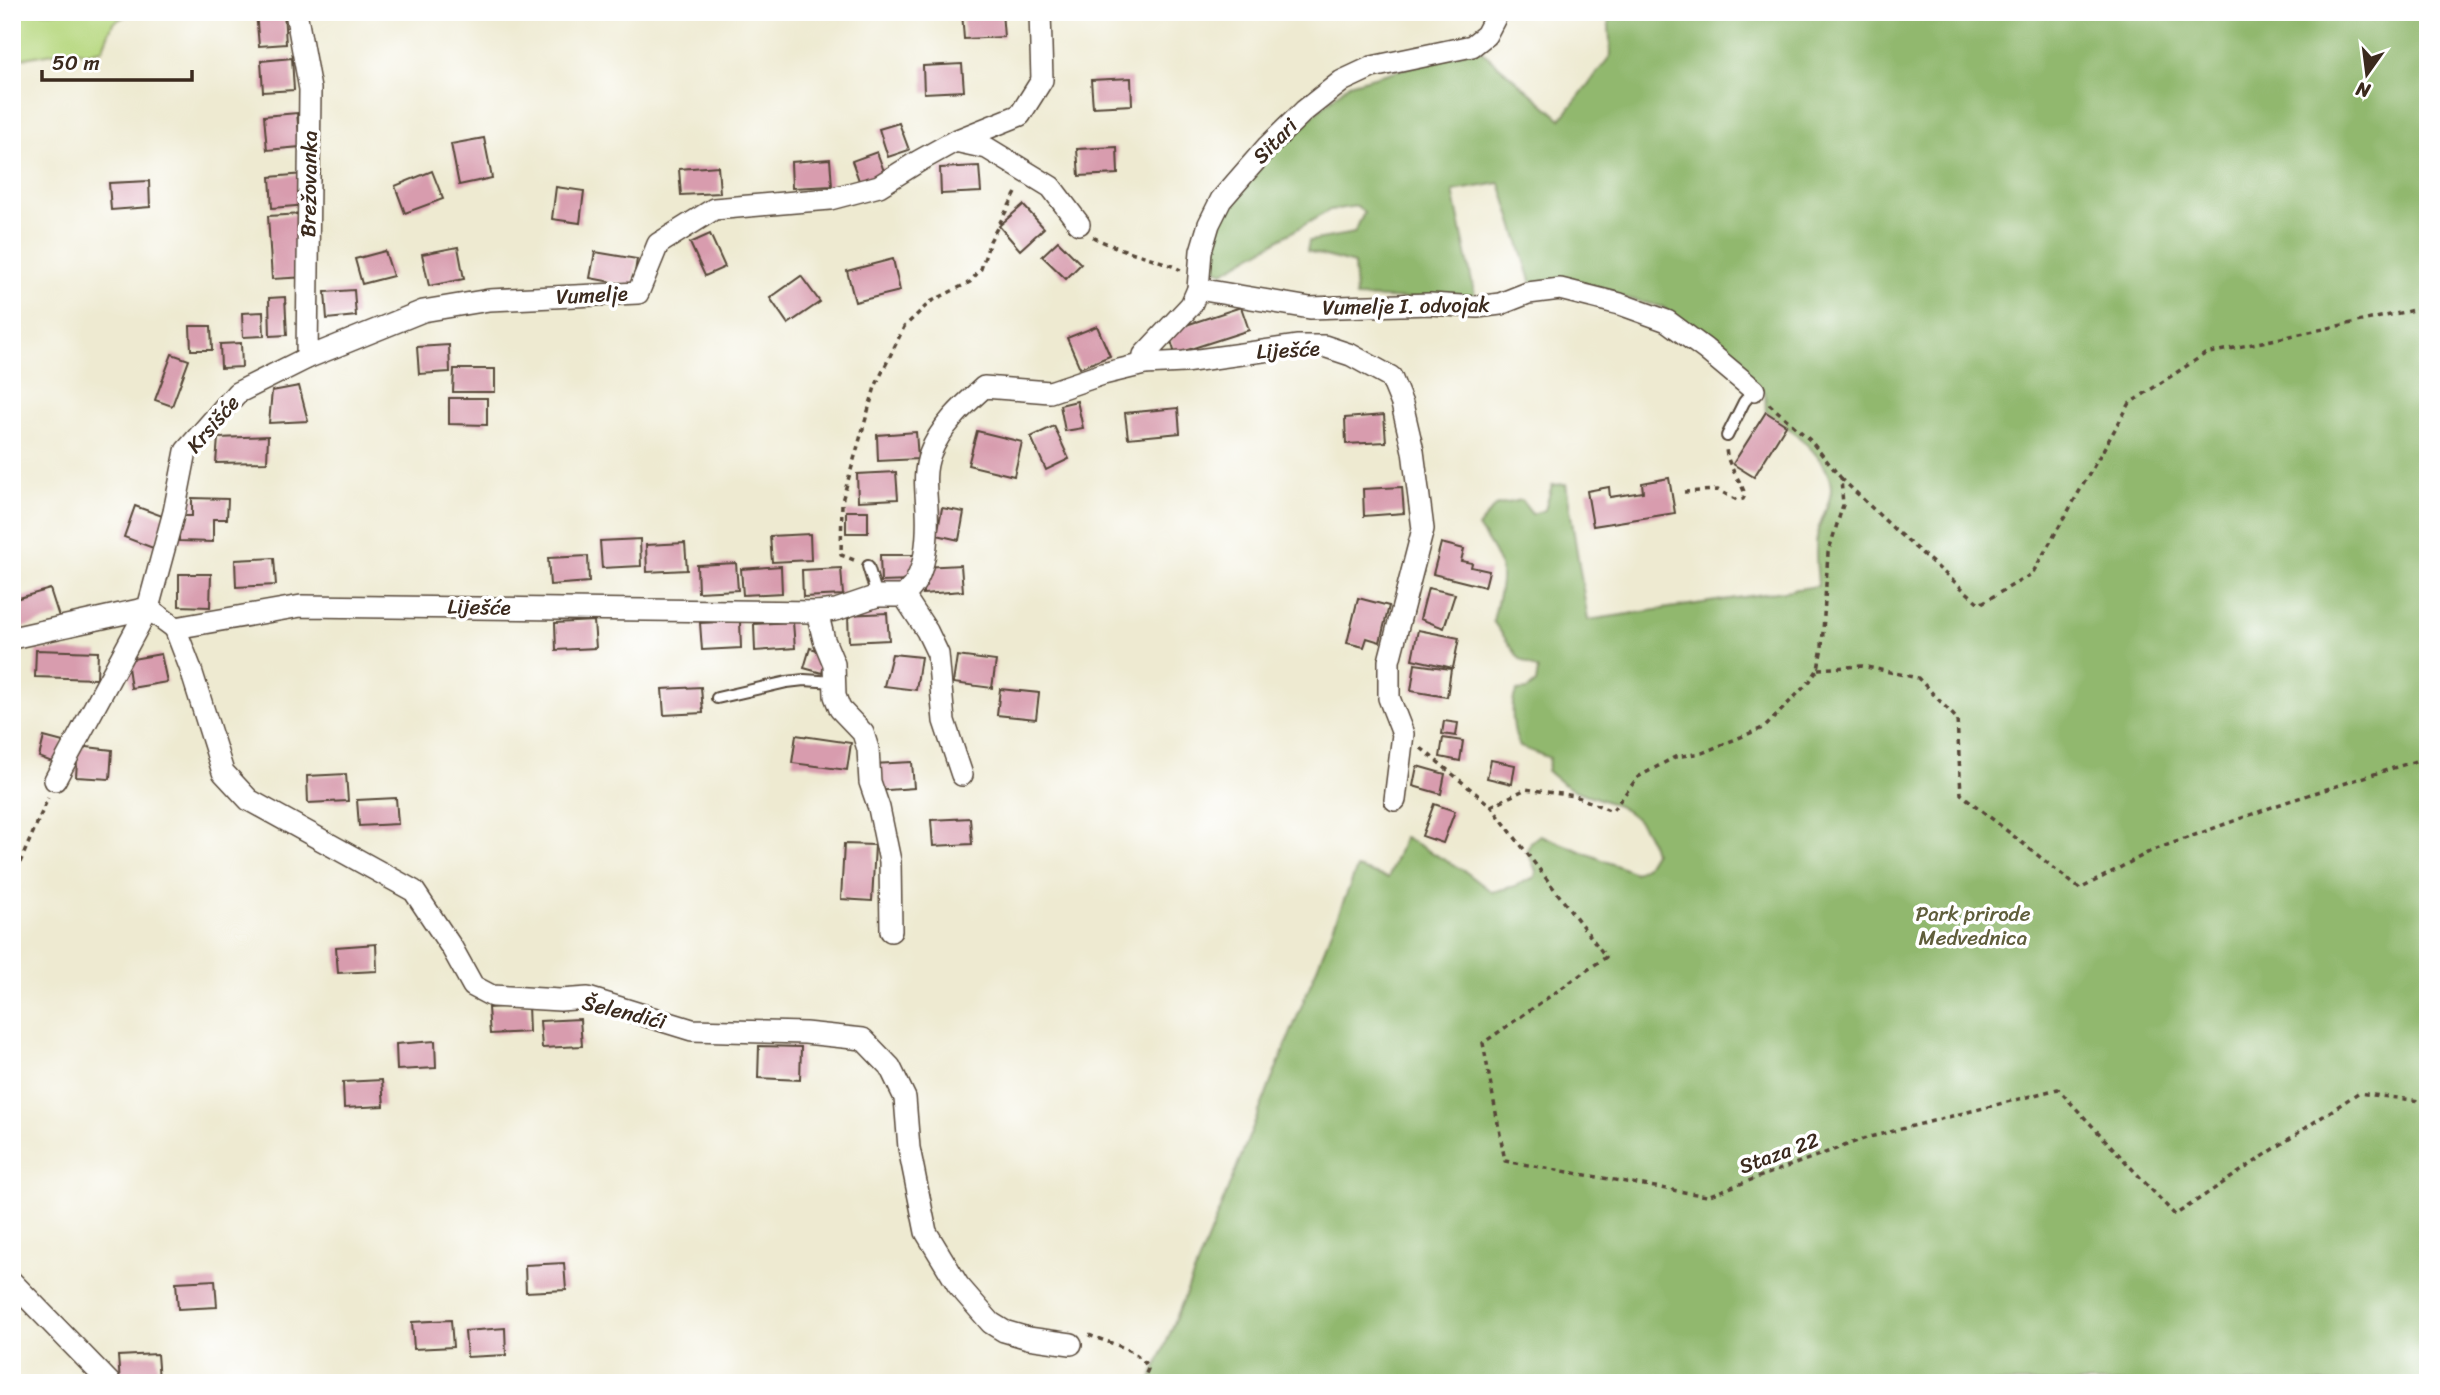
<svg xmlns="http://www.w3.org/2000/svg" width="2440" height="1395" font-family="Sriracha,sans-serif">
<rect width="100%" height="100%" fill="#fff"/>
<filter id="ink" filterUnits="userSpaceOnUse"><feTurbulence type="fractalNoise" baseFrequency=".0143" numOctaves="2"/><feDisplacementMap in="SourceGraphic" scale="14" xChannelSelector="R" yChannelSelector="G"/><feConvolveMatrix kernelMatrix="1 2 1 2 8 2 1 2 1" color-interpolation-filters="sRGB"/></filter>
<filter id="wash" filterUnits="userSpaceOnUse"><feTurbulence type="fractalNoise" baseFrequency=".00686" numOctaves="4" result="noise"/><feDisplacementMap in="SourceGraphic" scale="28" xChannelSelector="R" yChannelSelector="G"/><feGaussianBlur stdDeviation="1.57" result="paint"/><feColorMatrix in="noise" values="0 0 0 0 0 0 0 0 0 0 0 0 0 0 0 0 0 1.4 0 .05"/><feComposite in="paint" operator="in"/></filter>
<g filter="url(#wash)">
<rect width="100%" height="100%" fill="#eeead1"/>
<path fill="#b7d880" stroke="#79814f" stroke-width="2" d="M12 12H129V14L113 23 102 50 89 53 71 50 12 60Z"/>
<path fill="#91b86e" stroke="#667146" stroke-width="2" d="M1608 12H2428V1383H1150L1357 868 1388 878 1404 837 1466 872 1492 892 1515 886 1535 877 1536 871 1527 850 1531 842 1540 835 1635 873 1646 866 1654 853C1643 807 1611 804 1574 790 1564 786 1555 777 1547 771L1550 758 1520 747C1513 735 1509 703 1517 691L1527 690 1536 683 1538 670 1519 658 1493 621C1504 571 1508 571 1478 527L1495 506 1521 500 1532 514 1545 510 1552 485 1566 484 1588 620 1818 586C1817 568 1814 549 1818 531 1821 517 1831 504 1831 489 1831 459 1789 427 1766 412L1765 392 1685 330 1663 307 1605 293 1533 287 1500 183 1453 191 1476 301 1356 297 1354 264 1307 251 1309 241 1354 233 1364 213 1357 206 1330 210 1223 272 1209 267 1206 255 1225 207 1281 143 1349 84 1478 48 1561 119 1611 55Z"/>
<g id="blocks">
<g fill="#d89cae">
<path d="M256 12H284L286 44 259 46Z"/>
<path d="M962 12H1002L1004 37 964 39Z"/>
<path d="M292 58 294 90 263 92 261 61Z"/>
<path d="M962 64 964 91 924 93 923 66Z"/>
<path d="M1131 78 1132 105 1093 107 1091 80Z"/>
<path d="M297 113 300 147 267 150 264 116Z"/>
<path d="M899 123 909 150 888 157 879 129Z"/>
<path d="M484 138 492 178 459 185 451 144Z"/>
<path d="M1117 147 1118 174 1079 176 1077 149Z"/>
<path d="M877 152 886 177 861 186 852 161Z"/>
<path d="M830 159 832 186 792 188 791 162Z"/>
<path d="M718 166 720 193 681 195 679 169Z"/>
<path d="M979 166 981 192 941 194 940 168Z"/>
<path d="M432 171 443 199 405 213 395 186Z"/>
<path d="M304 174 307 205 272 208 270 177Z"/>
<path d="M149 181 150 207 111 210 109 183Z"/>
<path d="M556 187 584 191 580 223 552 219Z"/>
<path d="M1023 205 1044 228 1020 250 999 226Z"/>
<path d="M303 214 307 277 272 279 268 216Z"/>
<path d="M710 234 725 267 705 276 690 243Z"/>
<path d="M1058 241 1081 264 1066 279 1042 256Z"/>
<path d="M458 247 464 279 429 286 422 254Z"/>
<path d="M385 251 393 276 362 284 355 259Z"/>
<path d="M595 252 637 259 633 286 590 278Z"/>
<path d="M893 259 900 291 855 302 847 271Z"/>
<path d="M801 276 820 302 788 324 770 298Z"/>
<path d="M354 290 356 316 327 319 325 292Z"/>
<path d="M285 297 287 335 270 336 269 298Z"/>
<path d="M1241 307 1249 330 1175 354 1168 331Z"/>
<path d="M263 312 264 336 243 337 242 313Z"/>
<path d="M190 326H211L212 350H191Z"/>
<path d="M1097 326 1110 356 1080 368 1067 338Z"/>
<path d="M241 343 242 367 221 368 220 344Z"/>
<path d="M449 345 450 372 419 374 417 347Z"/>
<path d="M172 354 189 360 172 406 155 400Z"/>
<path d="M454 369H495V392H453Z"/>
<path d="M299 386 308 421 269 423 272 391Z"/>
<path d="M449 398H487V425L449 424Z"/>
<path d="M1077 401 1083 428 1065 431 1060 405Z"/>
<path d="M1178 408 1180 433 1128 438 1125 413Z"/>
<path d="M1766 412 1786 425 1754 477 1733 464Z"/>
<path d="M1384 415 1386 442 1346 444 1345 418Z"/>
<path d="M1054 426 1069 459 1046 470 1031 437Z"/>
<path d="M977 431 1022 442 1014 476 968 465Z"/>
<path d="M916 432 918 459 878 461 877 435Z"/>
<path d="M268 436 267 462 216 463 218 438Z"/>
<path d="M896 472 898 499 858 501 857 474Z"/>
<path d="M1669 478 1675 513 1593 526 1587 491 1609 487 1610 497 1643 492 1642 483Z"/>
<path d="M1402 487 1404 513 1364 516 1363 489Z"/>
<path d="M192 498 228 499 227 519H213V542L179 541V516H192Z"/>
<path d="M135 506 165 517 153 548 124 537Z"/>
<path d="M942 508 964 512 959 540 937 535Z"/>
<rect x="846" y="511" width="22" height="22"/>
<path d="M810 534 811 560 772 562 770 536Z"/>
<path d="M640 539 641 566 602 568 600 541Z"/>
<path d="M685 543 687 570 647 572 646 545Z"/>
<path d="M1441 543 1464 549 1461 561 1472 563 1471 567 1489 571 1485 587 1433 574Z"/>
<path d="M880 555H916L910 581 881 582Z"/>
<path d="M588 556 589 582 550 585 548 558Z"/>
<path d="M274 558 276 585 236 587 235 560Z"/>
<path d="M736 563 738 590 698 592 697 565Z"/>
<path d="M961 565 963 591 923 594 922 567Z"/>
<path d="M781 566 782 593 743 595 741 569Z"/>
<path d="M841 568 843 595 803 597 802 570Z"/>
<path d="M179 574H211L210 607 179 606Z"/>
<path d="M1428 588 1455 594 1444 628 1420 619Z"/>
<path d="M50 589 59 617 15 630 12 622V600Z"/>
<path d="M1358 598 1389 606 1380 642 1367 638 1364 647 1347 643Z"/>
<path d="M887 613 889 640 849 642 848 615Z"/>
<path d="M594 621 596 648 556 650 555 623Z"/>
<path d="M740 621 741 648 702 650 700 623Z"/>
<path d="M793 622 795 648 755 651 754 624Z"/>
<path d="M1418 630 1459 638 1453 668 1412 659Z"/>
<path d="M810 648 828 653 822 673 804 668Z"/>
<path d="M36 650 98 652 97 679 35 677Z"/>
<path d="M161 654 167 682 131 688 127 660Z"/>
<path d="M892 654 921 657 916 690 884 686Z"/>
<path d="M957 656 996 661 992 688 953 683Z"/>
<path d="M1415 664 1451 669 1447 697 1411 691Z"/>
<path d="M701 687 703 713 664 715 662 689Z"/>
<path d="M1000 689 1039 693 1036 719 997 715Z"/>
<path d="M1444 721 1458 723 1456 736 1442 734Z"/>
<path d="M796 735 851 743 847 770 792 763Z"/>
<path d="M44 737 63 742 57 764 39 757Z"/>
<path d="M1443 738 1463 741 1460 761 1440 757Z"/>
<path d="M78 746 112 750 110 779 76 777Z"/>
<path d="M1491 760 1515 765 1512 784 1487 778Z"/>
<path d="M912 762 914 788 875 791 873 764Z"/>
<path d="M1417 766 1445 774 1441 794 1413 786Z"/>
<path d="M346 774 348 801 308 803 307 776Z"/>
<path d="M396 798 398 824 359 826 357 800Z"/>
<path d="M1434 804 1455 811 1443 843 1422 836Z"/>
<path d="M970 818 972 844 933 846 931 820Z"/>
<path d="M844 844 875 845 872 901 841 899Z"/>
<path d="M376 944 377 971 338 973 336 947Z"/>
<path d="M528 1005 529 1032 490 1034 488 1008Z"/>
<path d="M580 1019 582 1046 542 1048 540 1021Z"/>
<path d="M435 1041 436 1068 397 1070 396 1044Z"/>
<path d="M759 1046 801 1047 800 1080 758 1078Z"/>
<path d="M382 1080 384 1106 344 1108 343 1082Z"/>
<path d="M564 1263 566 1290 526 1292 525 1265Z"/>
<path d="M215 1280 217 1307 178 1309 176 1282Z"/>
<path d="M451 1320 453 1347 414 1349 412 1322Z"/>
<path d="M505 1328 506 1355 467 1357 465 1331Z"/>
<path d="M157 1354 159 1380 120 1383 118 1356Z"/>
</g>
</g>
</g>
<g filter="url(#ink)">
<use href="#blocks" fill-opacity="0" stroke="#564739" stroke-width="2"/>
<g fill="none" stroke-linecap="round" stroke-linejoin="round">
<g stroke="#564739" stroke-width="14">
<g id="lane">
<path d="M1727 436 1744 402 1754 390"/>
<path d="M868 566 877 596"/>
<path d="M717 698 787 682 804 680 835 682"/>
</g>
</g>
<g stroke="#564739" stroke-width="24">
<g id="street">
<path d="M296 12 310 89 307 358"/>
<path d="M955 141 987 148 1051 187 1079 224"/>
<path d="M1198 289 1310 308 1430 304 1477 307 1500 304 1528 293 1560 289 1620 304 1667 321 1705 349 1754 390"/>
<path d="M1144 364V355L1191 305 1198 289 1201 251 1209 224 1221 200 1268 146 1304 111 1342 81 1372 67 1472 46 1486 35 1498 12"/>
<path d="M904 596 927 631 938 654 944 721 962 775"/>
<path d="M817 612 824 640 834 664 835 696 840 709 863 733 868 749 870 782 879 808 890 861 891 931"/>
<path d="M175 628 190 667 223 772 249 800 414 891 452 948 473 986 492 996 560 1000 588 998 692 1030 805 1033 863 1039 890 1067 905 1098 909 1148 926 1232 958 1285 991 1323 1004 1331 1028 1338 1071 1344"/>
<path d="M12 638 148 608 174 512 186 451 237 393 307 358 423 311 489 300 638 293 658 244 714 209 830 199 879 186 919 161 955 141 1020 115 1042 80 1040 12"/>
<path d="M55 780 148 608 175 628 301 606 817 612 836 610 877 596H904C908 591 915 585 917 579 927 559 928 531 927 509 926 490 923 472 930 454 940 427 963 406 984 387L1050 392 1103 374 1144 364 1184 362 1298 346H1324L1351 355 1391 377 1402 404 1413 451 1423 529 1389 661V698L1403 734 1395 800"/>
<path d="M12 1282 110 1383"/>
</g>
</g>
<g stroke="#564739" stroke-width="3.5" stroke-dasharray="5 5" stroke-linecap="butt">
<path d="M1093 237C1121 252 1153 256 1181 270"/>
<path d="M1841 478 1896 531 1980 604 2032 574 2130 403 2205 354 2428 307"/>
<path d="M1684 492 1718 490 1737 500 1743 499 1745 495C1741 479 1727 467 1726 448"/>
<path d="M854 560 841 555 842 501 875 387 904 327 930 302 970 282 981 269 990 241 1017 191"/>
<path d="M1818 669 1862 666 1918 678 1957 719 1961 794 2080 889 2151 851 2286 802 2428 757"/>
<path d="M1421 748 1491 806 1606 957 1483 1043 1505 1161 1707 1196 1866 1138 2058 1089 2175 1215 2358 1093 2428 1102"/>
<path d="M1491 806 1526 789 1575 796 1612 811 1638 777 1675 757 1702 753 1765 727 1810 681 1818 669 1822 647 1828 553 1843 505 1841 478 1810 440 1768 403"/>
<path d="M12 881 48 798"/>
<path d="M1089 1335C1108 1343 1141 1349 1148 1369L1142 1383"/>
</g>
<use href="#lane" stroke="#fff" stroke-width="10"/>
<use href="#street" stroke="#fff" stroke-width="21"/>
</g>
</g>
<g text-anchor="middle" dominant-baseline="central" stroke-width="7" stroke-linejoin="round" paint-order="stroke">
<g font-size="21" fill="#3b2a1e" stroke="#fff">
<text transform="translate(1275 141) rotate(-46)">Sitari</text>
<text transform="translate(309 184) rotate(-89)">Brežovanka</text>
<text transform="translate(592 295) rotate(-3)">Vumelje</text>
<text transform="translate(1406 306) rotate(-1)">Vumelje I. odvojak</text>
<text transform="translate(1288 350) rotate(-3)">Liješće</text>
<text transform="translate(213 424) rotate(-49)">Krsišće</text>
<text transform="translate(479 607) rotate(1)">Liješće</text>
<text transform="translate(624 1012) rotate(14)">Šelendići</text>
<text transform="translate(1779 1153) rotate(-20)">Staza 22</text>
</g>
<g font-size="21" fill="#605e3b" stroke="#fff">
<text x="1973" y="914">Park prirode<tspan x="1973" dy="24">Medvednica</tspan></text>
</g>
</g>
<rect width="2440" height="1395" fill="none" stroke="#fff" stroke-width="42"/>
<g transform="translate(2367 74) rotate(194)" stroke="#ffffff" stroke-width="5" paint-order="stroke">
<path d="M0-5L12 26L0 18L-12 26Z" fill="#3b2a1e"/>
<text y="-10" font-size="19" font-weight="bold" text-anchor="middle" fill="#3b2a1e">N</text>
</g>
<path d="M42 70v10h150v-10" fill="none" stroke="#3b2a1e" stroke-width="3.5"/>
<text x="52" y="70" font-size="21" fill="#3b2a1e" stroke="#ffffff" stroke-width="5" paint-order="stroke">50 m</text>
</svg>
